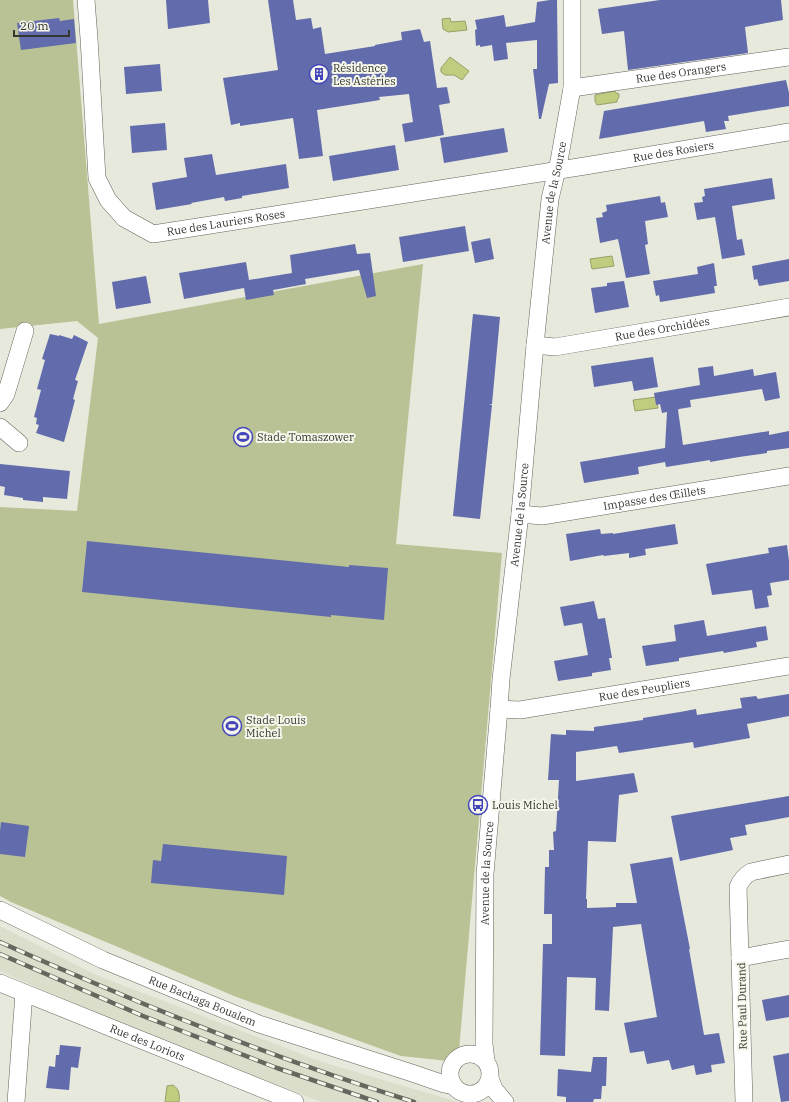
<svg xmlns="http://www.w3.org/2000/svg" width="789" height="1102" font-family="'IBM Plex Serif',serif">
<rect width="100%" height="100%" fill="#e7e9dc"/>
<path fill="#dadeca" d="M0 926 96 975 322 1062 458 1102H321L145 1035 0 971Z"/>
<path fill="#b9c294" d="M0 0H73L99 324 423 264 396 544 502 553 458 1062 401 1056 234 996 11 902 0 896V507L77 511 98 338 77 321 0 329Z"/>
<g fill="#c0cd7f" stroke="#96a068">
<path d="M450 18 451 22 465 21 467 30 448 32 443 29 442 19Z"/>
<path d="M450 57 469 71 462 80 454 75H445L441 72V68Z"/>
<path d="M615 91 616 93 619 94V97L617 100V102L597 105 595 101V95Z"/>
<path d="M612 256 614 266 592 269 590 259Z"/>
<path d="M656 397 658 408 635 411 633 400Z"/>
<path d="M173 1085C179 1089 180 1094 179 1102H165L167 1086Z"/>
</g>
<g fill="#626bac">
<path d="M166 0H208L210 23 168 29Z"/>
<path d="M268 0H293L296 20 311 18 313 29 321 27 325 54 375 46V45L402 40 401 32 420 29 424 42 430 41 437 88 447 87 450 103 439 105 444 135 405 142 402 124 413 122 409 94 379 97 380 100 317 110 323 156 299 159 293 118 240 126V123L231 125 223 78 278 70Z"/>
<path d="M550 0H557L558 83 549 84 541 119H539L533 69H537V40L506 43 508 59 494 61 492 45 480 47V45L476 46 475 30 477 29 475 20 504 15 506 27 535 22 537 2Z"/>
<path d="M660 0H781L783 20 745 27 748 53 628 70 624 31 602 34 598 9Z"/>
<path d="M59 18 60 21 74 19 76 43 21 50 17 23Z"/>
<path d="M160 64 162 91 126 94 124 67Z"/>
<path d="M786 80 789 93V106L728 116 729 121H724L726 129 706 132 704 121 599 139 604 111Z"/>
<path d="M165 123 167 150 132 153 130 126Z"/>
<path d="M504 128 508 152 444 163 440 138Z"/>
<path d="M395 145 399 170 333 181 329 156Z"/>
<path d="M212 154 216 175 286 164 289 188 242 196V198L225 201 224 197 191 203 192 204 156 210 152 183 187 177 184 158Z"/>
<path d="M772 178 775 199 732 206 737 240 742 239 745 255 722 259 715 217 697 220 694 203 703 202 702 197 705 196 704 189Z"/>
<path d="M660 196 661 203 665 202 668 217 645 221 648 244 645 245 650 274 626 278 618 239 600 243 596 218 603 217 602 213 607 211 606 205Z"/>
<path d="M465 226 469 251 403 262 399 237Z"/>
<path d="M490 238 494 259 475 263 471 242Z"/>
<path d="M355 244 357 254 370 253 376 296 367 298 359 270 305 279 306 284 273 290 274 295 246 300 244 288 184 299 179 273 246 262 249 280 292 273 290 255Z"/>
<path d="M789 259V281L759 286 757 279 754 280 752 266Z"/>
<path d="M714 263 717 286H714L715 293 660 302 659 295 656 296 653 281 698 274 697 267Z"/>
<path d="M146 276 151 303 116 309 112 282Z"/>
<path d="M624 281 629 307 595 313 591 288 607 286V283Z"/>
<path d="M473 314 500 317 492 404 489 405H492L480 519 453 516Z"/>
<path d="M50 334 59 336V335L72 339 74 335 88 342 75 380 78 381 73 399 75 400 64 442 36 433 39 425 36 424 37 418 34 417 41 390 37 389 45 360 42 359Z"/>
<path d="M653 357 658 387 634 391 632 381 594 387 591 366Z"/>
<path d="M713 366 714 376 753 369 754 376 776 372 780 398 765 401 762 389 690 400 691 407 679 409 678 410 683 445 769 431V435L789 431V448L767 451V453L739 457 710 462V460L666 467 665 462 638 467 639 474 584 483 580 462 665 448 667 412 662 413 660 404 656 405 654 393 700 385 698 368Z"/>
<path d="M0 464 70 471 67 499 43 497V502L23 500V498L4 495 5 487 0 486Z"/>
<path d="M675 524 678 544 645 549 646 555 629 558V553L604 556 603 555 570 561 566 534 600 529 601 534 613 533V534Z"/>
<path d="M87 541 349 567V565L388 568 384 620 331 615V617L82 592Z"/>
<path d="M787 545 789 561V580L770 583 772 595 767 596 769 607 755 609 752 590 712 595 706 564 769 553 768 548Z"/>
<path d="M594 601 598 619 605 618 612 658H609L611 670 592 673V676L558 681 554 661 588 655 582 623 564 626 560 607Z"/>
<path d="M704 620 707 636 766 626 768 640 756 642 757 647 724 653 723 651 679 658V661L646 666 642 646 676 641 674 625Z"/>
<path d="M789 694V716L747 724 750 738 694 748 693 742 619 753 617 746 576 752V781L634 773 638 792 619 795 616 842 588 841 586 899H587V908L616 907V903H637L630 864 672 857 690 949H689L704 1035 719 1033 725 1063 711 1065 712 1072 696 1075 694 1065 672 1070 669 1060 647 1064 644 1051 630 1053 624 1023 657 1017 641 924 613 927 609 1011 595 1010 596 978 567 977 565 1056 540 1055 543 944H552V914H544L545 867H549V850H554L553 832 556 831 559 780H548L551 734 566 735V730L594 731V727L643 720V718L680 712 696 709 697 715 742 708 740 698 756 696 758 699Z"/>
<path d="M789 796V817L745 825 747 835 730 838 733 850 680 861 671 816Z"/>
<path d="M1 822 29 826 25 857 0 854V831Z"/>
<path d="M163 844 287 856 284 895 151 883 153 860 161 861Z"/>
<path d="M789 995V1017L766 1021 762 1000Z"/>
<path d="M60 1045 81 1047 78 1068 71 1067 69 1090 46 1088 49 1066 55 1067 56 1055H59Z"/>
<path d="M789 1053V1101L781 1102 773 1056Z"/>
<path d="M593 1057H607L606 1086H602L601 1099H594L593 1102H566V1097L557 1096 558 1069 591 1072Z"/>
</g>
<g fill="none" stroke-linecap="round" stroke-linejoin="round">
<g stroke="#626459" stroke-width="18">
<g id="street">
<path id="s1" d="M86 0 89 38 97 178 108 200 124 218 153 234 585 166 789 132"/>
<path id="s2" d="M572 88 789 57"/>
<path id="s3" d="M535 345 555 347 789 307"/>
<path d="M0 403 6 394 25 331"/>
<path d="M0 427 19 443"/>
<path id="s4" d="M520 514 542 516 789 476"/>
<path id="s5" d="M499 709 520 710 789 666"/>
<path id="s6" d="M0 910 103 960 259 1024 412 1073 444 1084 454 1086"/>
<path d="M740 958 738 887C741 880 744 876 751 872L789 864"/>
<path id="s7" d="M0 983 295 1102"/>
<circle cx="470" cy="1074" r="20"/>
<path id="s8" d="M486 1061 484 1044 485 874 499 709 501 679 520 514 535 345 550 199 559 161 572 88V0"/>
<path d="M490 1078 494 1089 505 1102"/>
<path d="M16 1102 24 993"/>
<path d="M744 1102 740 958 789 949"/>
</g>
</g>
<use href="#street" stroke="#fff" stroke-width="17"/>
<g stroke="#666860" stroke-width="4.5">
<g id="rail">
<path d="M0 942C31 956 63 970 94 983 199 1028 305 1068 414 1102"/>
<path d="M0 954 143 1016 277 1068 377 1102"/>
</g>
</g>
<use href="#rail" stroke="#f4f7ea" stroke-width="3" stroke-dasharray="9" stroke-linecap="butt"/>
</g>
<defs>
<g id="building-ring" transform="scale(1)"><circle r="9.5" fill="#f4f7ea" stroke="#4445ba" stroke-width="1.5"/><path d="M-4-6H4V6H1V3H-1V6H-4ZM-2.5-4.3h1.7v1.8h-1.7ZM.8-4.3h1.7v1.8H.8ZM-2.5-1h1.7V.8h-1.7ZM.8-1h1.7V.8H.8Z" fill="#4445ba"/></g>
<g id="stadium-ring" transform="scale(1)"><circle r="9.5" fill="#f4f7ea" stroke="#4445ba" stroke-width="1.5"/><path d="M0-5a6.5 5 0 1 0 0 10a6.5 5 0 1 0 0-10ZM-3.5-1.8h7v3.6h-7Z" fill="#4445ba"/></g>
<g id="bus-ring" transform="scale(1)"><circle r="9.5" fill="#f4f7ea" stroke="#4445ba" stroke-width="1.5"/><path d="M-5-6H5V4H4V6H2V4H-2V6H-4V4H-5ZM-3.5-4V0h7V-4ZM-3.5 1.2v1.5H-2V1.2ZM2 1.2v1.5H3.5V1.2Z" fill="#4445ba"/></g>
</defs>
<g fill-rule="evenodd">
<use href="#building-ring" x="319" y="74"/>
<use href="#stadium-ring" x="243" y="437"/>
<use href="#stadium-ring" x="232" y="726"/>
<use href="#bus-ring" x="478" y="805"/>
</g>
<g text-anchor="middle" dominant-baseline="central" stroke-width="4" stroke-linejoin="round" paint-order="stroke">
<g font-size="11" fill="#353731" stroke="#f4f7ea" text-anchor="start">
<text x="333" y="68">Résidence<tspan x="333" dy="13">Les Astéries</tspan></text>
<text x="257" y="437">Stade Tomaszower</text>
<text x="246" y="720">Stade Louis<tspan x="246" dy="13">Michel</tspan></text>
<text x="492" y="805">Louis Michel</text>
</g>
<g font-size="11" fill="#353731" stroke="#f4f7ea">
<text stroke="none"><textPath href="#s2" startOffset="110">Rue des Orangers</textPath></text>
<text stroke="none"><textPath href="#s1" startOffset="787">Rue des Rosiers</textPath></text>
<text stroke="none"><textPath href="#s8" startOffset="872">Avenue de la Source</textPath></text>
<text stroke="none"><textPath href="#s1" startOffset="334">Rue des Lauriers Roses</textPath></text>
<text stroke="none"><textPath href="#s3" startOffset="129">Rue des Orchidées</textPath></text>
<text stroke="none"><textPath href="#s4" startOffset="136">Impasse des Œillets</textPath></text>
<text stroke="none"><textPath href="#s8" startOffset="548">Avenue de la Source</textPath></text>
<text stroke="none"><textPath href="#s5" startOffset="147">Rue des Peupliers</textPath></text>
<text stroke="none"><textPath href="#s8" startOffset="188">Avenue de la Source</textPath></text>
<text stroke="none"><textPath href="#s6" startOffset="222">Rue Bachaga Boualem</textPath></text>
<text transform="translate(742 1006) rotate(-91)">Rue Paul Durand</text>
<text stroke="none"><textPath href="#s7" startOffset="159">Rue des Loriots</textPath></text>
</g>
</g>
<path d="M14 30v6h55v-6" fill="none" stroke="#353731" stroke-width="2"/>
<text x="20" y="30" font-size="12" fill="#353731" stroke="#f4f7ea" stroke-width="3" paint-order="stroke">20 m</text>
</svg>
